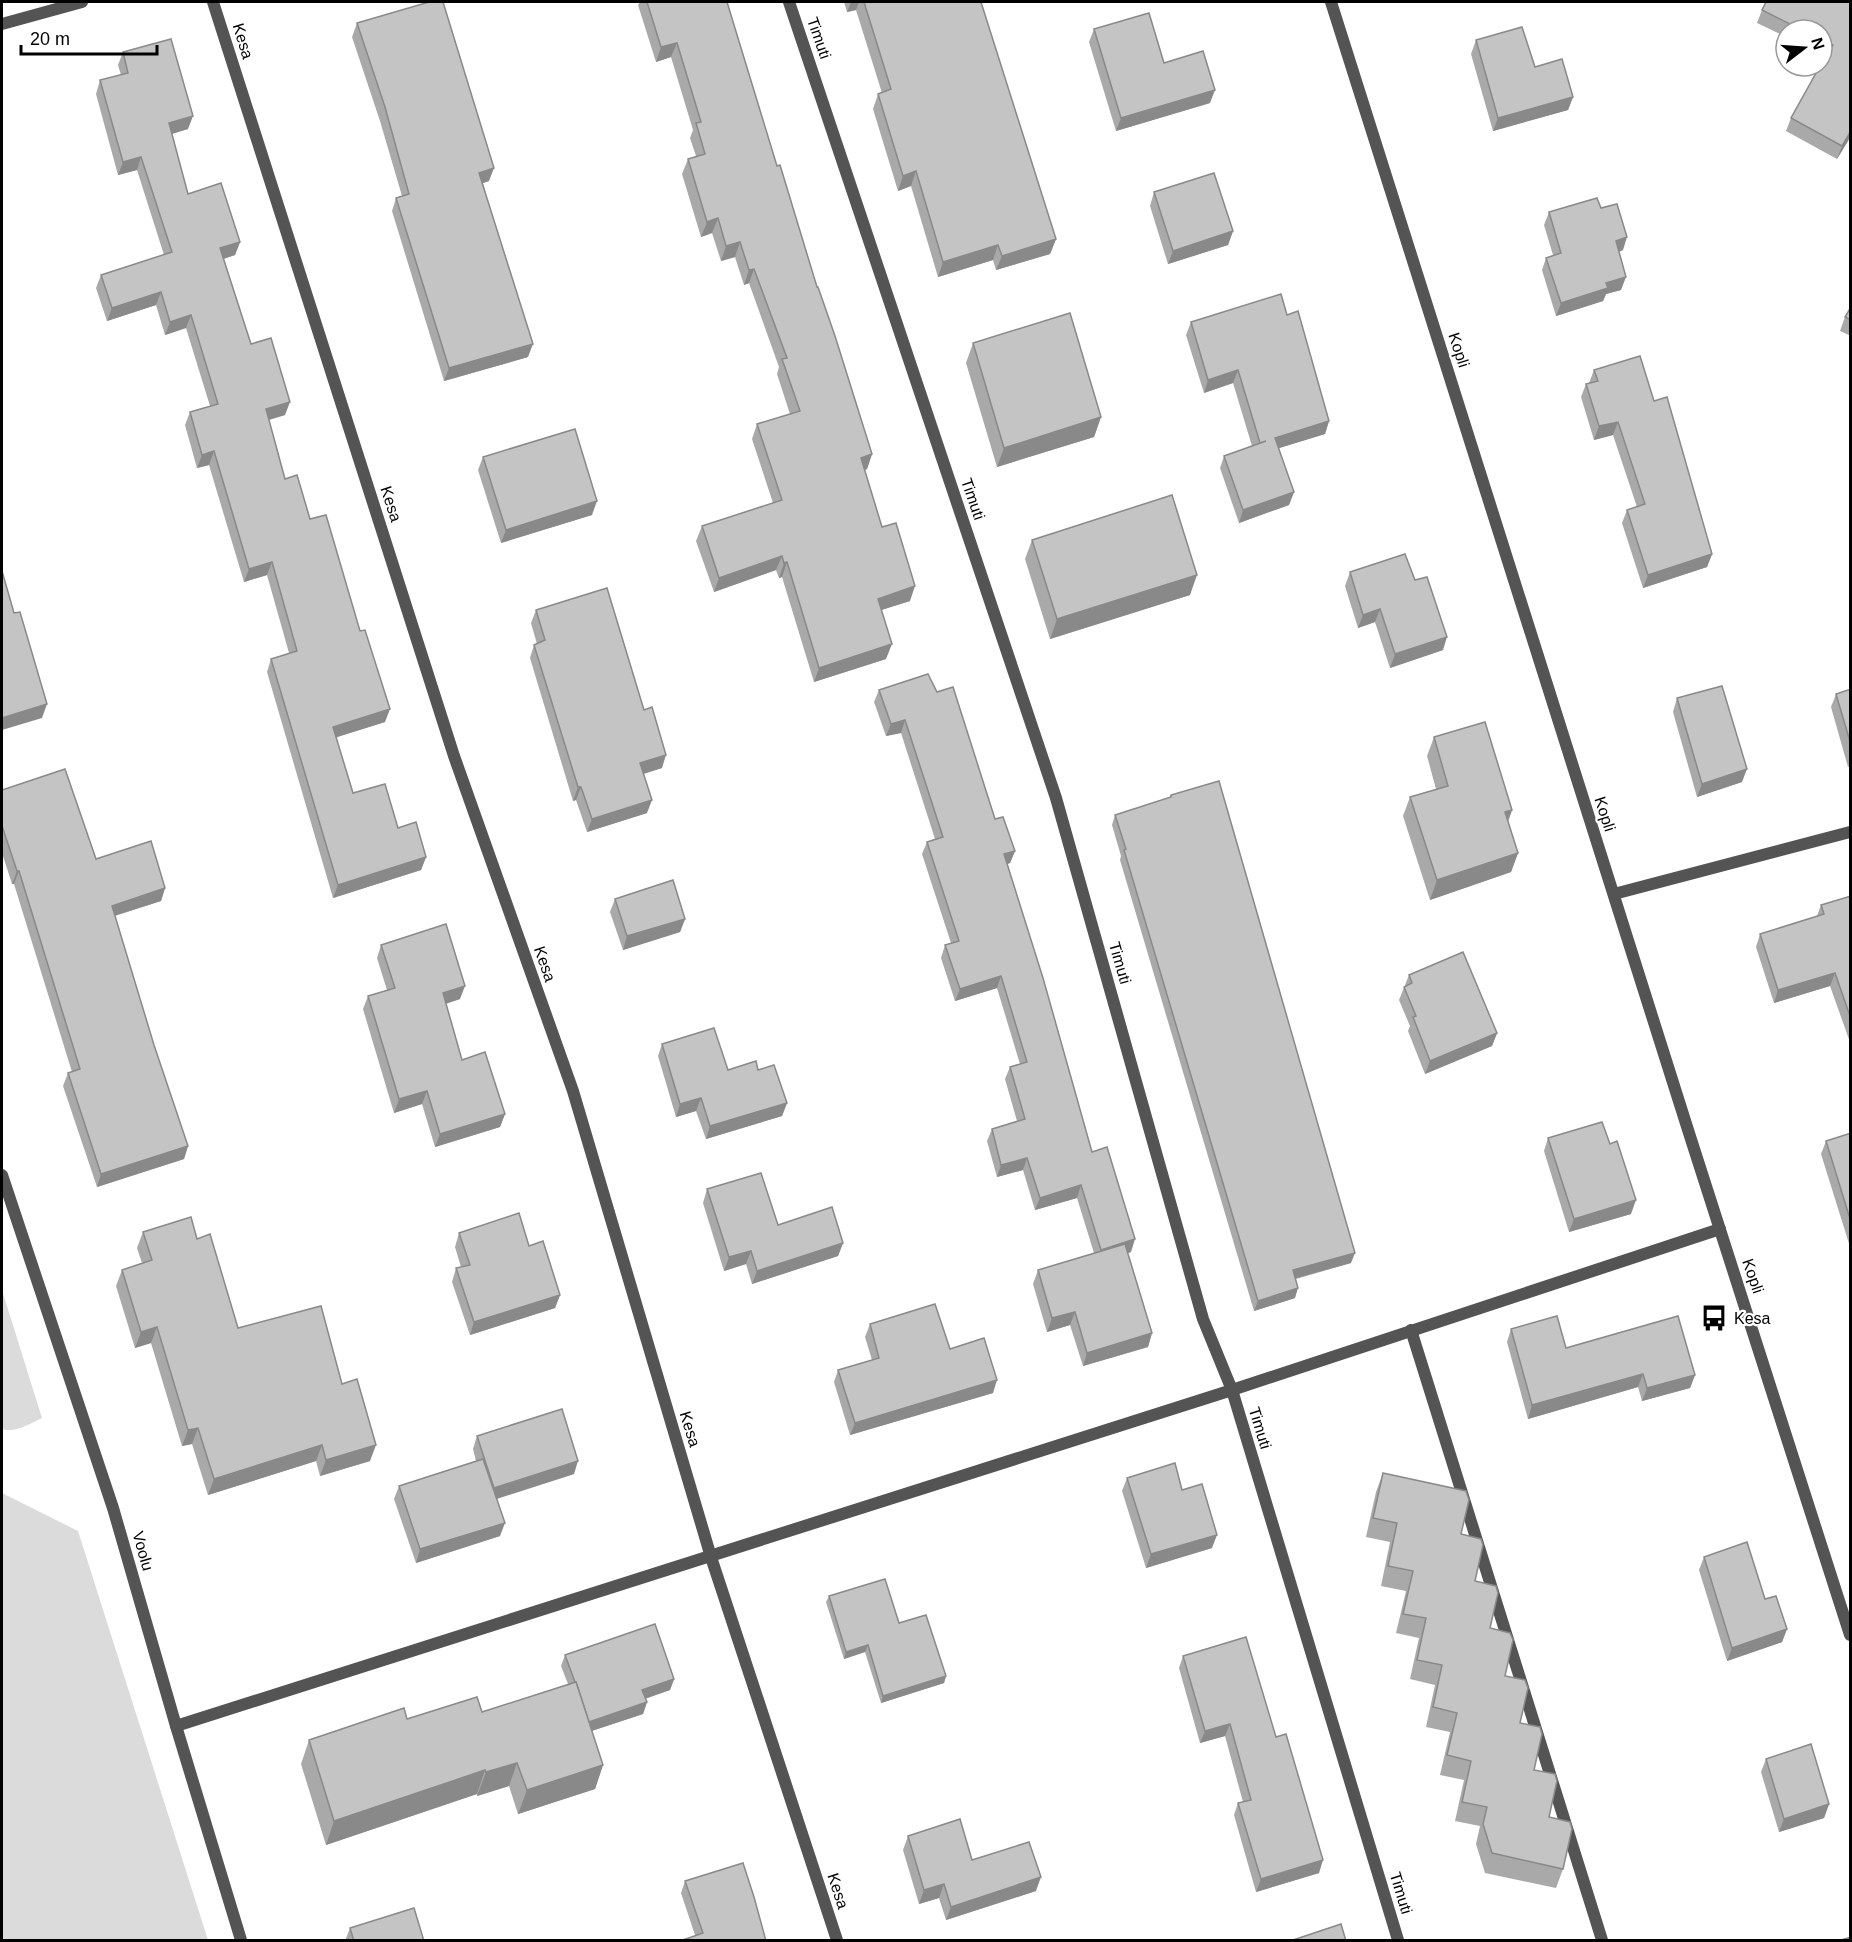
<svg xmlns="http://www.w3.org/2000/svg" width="1852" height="1942" font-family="Arial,sans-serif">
<rect width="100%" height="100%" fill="#fff"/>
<g fill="#dbdbdb">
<path d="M2 1290 42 1418C29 1424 16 1433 2 1429Z"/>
<path d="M2 1493 78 1531 208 1940H2Z"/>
</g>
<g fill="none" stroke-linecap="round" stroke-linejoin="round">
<path stroke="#545454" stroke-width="12" d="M1411 1330 1602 1940"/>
<g stroke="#545454" stroke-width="12">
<path d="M213 2 454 756 573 1091 711 1557 837 1940"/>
<path d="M789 2 1056 798 1203 1319 1232 1390 1398 1940"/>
<path d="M1331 2 1689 1133 1850 1635"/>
<path d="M2 24 82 2"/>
<path d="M1614 894 1850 832"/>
<path d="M2 1175 113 1508 176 1726 241 1940"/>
<path d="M176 1726 1232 1390 1720 1229"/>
</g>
</g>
<g fill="#a9a9a9">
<path d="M640 2H727L777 166 872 454 867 469 865 470 882 527 910 601 881 610 886 659 814 682 782 577 779 578 776 570 714 592 696 541 702 526 773 503 752 439 757 424 790 414 777 374 779 367 749 283 744 285 735 257 721 261 712 233 701 237 682 174 688 159 696 156 690 138 693 130 671 57 656 62 638 5Z"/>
<path d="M844 2H981L1056 239 1050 254 996 270 993 260 938 277 911 186 898 191 873 109 878 94 882 93 856 10 847 12Z"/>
<path d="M1851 2V136L1837 159 1786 131 1791 118 1826 57 1822 55V30H1786V37L1757 23 1762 10Z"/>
<path d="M357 23 489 181 483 183 528 357 444 381 392 211 396 198 402 196 380 121 352 37Z"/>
<path d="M1094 29 1164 63 1210 103 1116 131 1089 42Z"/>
<path d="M1476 40 1535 67 1573 97 1568 110 1493 131 1471 54Z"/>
<path d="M123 52 188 129 172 134 188 194 240 242 235 255 224 259 251 344 285 415 269 420 285 479 310 519 385 722 336 737 353 793 398 828 426 857 421 870 333 898 267 672 271 659 289 653 267 575 244 582 209 465 197 468 185 425 190 412 210 406 186 328 165 335 156 305 107 321 96 288 101 275 164 255 137 170 118 175 96 94 100 80 121 75 118 65Z"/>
<path d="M1154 192 1233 231 1228 245 1168 264 1150 206Z"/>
<path d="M1601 208 1623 250 1619 252 1621 290 1606 294 1603 301 1556 316 1542 270 1546 258 1553 255 1544 225 1549 212Z"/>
<path d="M1851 307V336L1840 331 1845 317Z"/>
<path d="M1287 315 1329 421 1325 434 1278 448 1294 492 1289 505 1239 523 1220 468 1224 456 1252 446 1233 383 1204 393 1186 335 1191 322Z"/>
<path d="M973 343 1101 417 1094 437 997 467 966 363Z"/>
<path d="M1594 370 1654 401 1712 554 1707 567 1643 588 1622 523 1627 510 1637 507 1613 435 1594 440 1581 397 1586 384 1589 383Z"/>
<path d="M483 457 592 515 501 543 478 470Z"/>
<path d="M1032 540 1190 595 1050 639 1025 559Z"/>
<path d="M1350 572 1443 650 1390 668 1375 622 1358 628 1345 586Z"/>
<path d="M536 610 662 768 644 774 647 813 587 832 576 800 573 801 530 658 534 645 537 644 531 623Z"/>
<path d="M1851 689V766L1848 767 1831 707 1836 694Z"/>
<path d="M879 690 995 819 1015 851 1010 863 1007 864 1092 1152 1131 1252 1128 1253 1152 1333 1148 1347 1083 1366 1070 1325 1047 1332 1033 1284 1038 1270 1094 1253 1077 1198 1035 1210 1023 1170 997 1177 987 1141 992 1129 1017 1121 1005 1079 1010 1067 1020 1064 997 988 955 1001 941 958 945 945 951 943 922 854 927 842 935 839 901 733 886 736 874 702Z"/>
<path d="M1677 698 1742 782 1697 797 1673 712Z"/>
<path d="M1434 737 1512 810 1508 822 1518 853 1511 872 1430 900 1403 816 1410 797 1436 789 1427 756Z"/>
<path d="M2 790 96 859 165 888 161 901 115 916 154 1045 188 1146 184 1159 97 1187 63 1086 68 1073 72 1072 14 884H12L2 853Z"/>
<path d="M1171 795 1351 1263 1296 1279 1295 1298 1254 1311 1120 860 1121 856 1112 825 1115 815 1170 797Z"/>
<path d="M1851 896V1045L1830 986 1774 1003 1756 947 1760 934 1817 916 1821 905Z"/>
<path d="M615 899 685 919 680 932 623 950 610 912Z"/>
<path d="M381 945 460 999 446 1004 462 1060 505 1114 500 1127 435 1147 422 1104 394 1113 363 1009 368 996 387 990 377 958Z"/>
<path d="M1409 975 1497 1033 1492 1046 1425 1074 1408 1031 1410 1026 1399 1000Z"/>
<path d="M662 1044 728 1070H758L787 1103 782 1116 706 1139 696 1111 676 1117 658 1056Z"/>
<path d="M1851 1133V1250L1821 1154 1826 1141Z"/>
<path d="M1548 1138 1610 1144 1631 1214 1569 1232 1544 1151Z"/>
<path d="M707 1189 778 1225 843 1243 838 1256 752 1284 746 1264 724 1271 703 1203Z"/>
<path d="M143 1232 197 1239 238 1328 342 1384 370 1461 320 1476 316 1461 208 1495 192 1444 182 1446 151 1343 135 1348 116 1286 122 1270 142 1263 137 1248Z"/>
<path d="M459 1233 529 1246 560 1295 555 1308 470 1335 452 1282 456 1268 461 1267 455 1247Z"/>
<path d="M870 1324 950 1349 993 1393 850 1435 834 1382 838 1370 872 1360 865 1337Z"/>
<path d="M1511 1329 1566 1348 1695 1375 1690 1388 1642 1401 1638 1387 1528 1419 1507 1342Z"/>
<path d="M477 1436 574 1474 497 1499 500 1536 416 1563 394 1499 399 1486 476 1461 473 1449Z"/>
<path d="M1383 1473 1461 1534 1475 1581 1520 1723 1563 1869 1556 1888 1485 1873 1476 1844 1480 1826 1455 1821 1464 1780 1440 1775 1450 1732 1426 1727 1435 1685 1410 1679 1419 1638 1396 1633 1406 1591 1381 1586 1390 1542 1366 1537 1376 1492Z"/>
<path d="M1127 1478 1182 1490 1212 1548 1146 1568 1122 1491Z"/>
<path d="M1704 1557 1765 1599 1787 1629 1782 1642 1727 1661 1699 1570Z"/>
<path d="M829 1596 899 1623 946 1676 944 1683 881 1703 865 1652 844 1659 826 1602Z"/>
<path d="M565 1655 674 1679 670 1690 645 1699 647 1702 643 1714 592 1731 603 1765 595 1789 518 1814 509 1786 477 1796V1794L326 1845 301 1764 309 1740 407 1719 482 1712 568 1684 561 1666Z"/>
<path d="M1183 1656 1276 1737 1319 1873 1256 1892 1234 1815 1238 1803 1243 1802 1225 1736 1200 1743 1179 1668Z"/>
<path d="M1766 1759 1829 1804 1824 1818 1779 1832 1761 1772Z"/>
<path d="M908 1836 972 1860 1036 1891 946 1920 939 1898 919 1904 903 1850Z"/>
<path d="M685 1881 766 1941 695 1935 681 1893Z"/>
<path d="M350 1928 424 1941H345Z"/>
</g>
<g fill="#898989">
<path d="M851 2H859L856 10 847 12Z"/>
<path d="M677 43 671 57 656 62 661 47Z"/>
<path d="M1215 90 1210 103 1116 131 1121 118Z"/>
<path d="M1573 97 1568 110 1493 131 1498 118Z"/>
<path d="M193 116 188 129 164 136 169 123Z"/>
<path d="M1851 131V136L1837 159 1842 146Z"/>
<path d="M141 157 137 170 118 175 123 162Z"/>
<path d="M494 168 489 181 475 186 479 173Z"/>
<path d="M916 171 911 186 898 191 903 176Z"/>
<path d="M718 218 712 233 701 237 707 222Z"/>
<path d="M1233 231 1228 245 1168 264 1173 251Z"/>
<path d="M1627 237 1623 250 1612 254 1616 241Z"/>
<path d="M1056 239 1050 254 996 270 1002 256Z"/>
<path d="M240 242 235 255 215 261 220 248Z"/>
<path d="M740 242 735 257 721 261 726 246Z"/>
<path d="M998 245 993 260 938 277 943 262Z"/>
<path d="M754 269 749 283 744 285 749 270Z"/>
<path d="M1626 277 1621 290 1606 294 1603 301 1556 316 1561 303 1606 283Z"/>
<path d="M161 292 156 305 107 321 112 308Z"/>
<path d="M191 315 186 328 165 335 170 322Z"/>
<path d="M533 344 528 357 444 381 449 368Z"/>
<path d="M1238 370 1233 383 1204 393 1208 380Z"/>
<path d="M290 402 285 415 261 422 266 409Z"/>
<path d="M1101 417 1094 437 997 467 1004 448Z"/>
<path d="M1329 421 1325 434 1270 451 1275 438Z"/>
<path d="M1618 422 1613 435 1594 440 1599 426Z"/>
<path d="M214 451 209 465 197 468 202 455Z"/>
<path d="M872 454 867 469 856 473 861 458Z"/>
<path d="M1294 492 1289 505 1239 523 1243 510Z"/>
<path d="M597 501 592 515 501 543 506 530Z"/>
<path d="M1712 554 1707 567 1643 588 1648 575Z"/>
<path d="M782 556 776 570 714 592 719 578Z"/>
<path d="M272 562 267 575 244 582 249 569Z"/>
<path d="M787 562 782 577 779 578 784 563Z"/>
<path d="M1197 575 1190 595 1050 639 1057 619Z"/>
<path d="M915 586 910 601 872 613 878 599Z"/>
<path d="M1380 609 1375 622 1358 628 1363 615Z"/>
<path d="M1447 637 1443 650 1390 668 1395 654Z"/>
<path d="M892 644 886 659 814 682 819 668Z"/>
<path d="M47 704 42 718 2 730V718Z"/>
<path d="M390 709 385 722 328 740 333 727Z"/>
<path d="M905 720 901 733 886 736 891 724Z"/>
<path d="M666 755 662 768 635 776 640 763Z"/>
<path d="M1747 769 1742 782 1697 797 1702 784Z"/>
<path d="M578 787H581L576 800 573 801Z"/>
<path d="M652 800 647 813 587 832 592 819Z"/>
<path d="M1512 810 1505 829V812Z"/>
<path d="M1015 851 1010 863 999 867 1004 854Z"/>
<path d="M1518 853 1511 872 1430 900 1437 880Z"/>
<path d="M426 857 421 870 333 898 338 885Z"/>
<path d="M17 871H19L14 884H12Z"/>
<path d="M165 888 161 901 107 918 112 906Z"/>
<path d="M685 919 680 932 623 950 627 936Z"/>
<path d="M1835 973 1830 986 1774 1003 1778 990Z"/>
<path d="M1001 976 997 988 955 1001 960 989Z"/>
<path d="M465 986 460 999 438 1006 443 993Z"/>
<path d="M1497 1033 1492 1046 1425 1074 1430 1061Z"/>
<path d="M427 1091 422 1104 394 1113 399 1099Z"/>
<path d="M701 1098 696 1111 676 1117 680 1104Z"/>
<path d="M787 1103 782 1116 706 1139 710 1126Z"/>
<path d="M505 1114 500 1127 435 1147 440 1134Z"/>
<path d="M188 1146 184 1159 97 1187 101 1174Z"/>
<path d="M1027 1158 1023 1170 997 1177 1001 1165Z"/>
<path d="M1081 1185 1077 1198 1035 1210 1040 1198Z"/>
<path d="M1636 1200 1631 1214 1569 1232 1574 1219Z"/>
<path d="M1135 1239 1131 1252 1096 1263 1101 1250Z"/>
<path d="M843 1243 838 1256 752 1284 757 1271Z"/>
<path d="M751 1251 746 1264 724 1271 729 1257Z"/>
<path d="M1355 1253 1351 1263 1289 1280 1293 1270Z"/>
<path d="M1298 1288 1295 1298 1254 1311 1258 1301Z"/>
<path d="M560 1295 555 1308 470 1335 474 1322Z"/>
<path d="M1075 1312 1070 1325 1047 1332 1052 1318Z"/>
<path d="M157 1327 151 1343 135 1348 141 1332Z"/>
<path d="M1152 1333 1148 1347 1083 1366 1087 1353Z"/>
<path d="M1643 1374 1638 1387 1528 1419 1532 1405Z"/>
<path d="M1695 1375 1690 1388 1642 1401 1647 1388Z"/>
<path d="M997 1380 993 1393 850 1435 855 1423Z"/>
<path d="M198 1428 192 1444 182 1446 188 1430Z"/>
<path d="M322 1445 316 1461 208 1495 214 1479Z"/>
<path d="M376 1445 370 1461 320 1476 326 1460Z"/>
<path d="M578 1461 574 1474 489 1501 494 1488Z"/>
<path d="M505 1523 500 1536 416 1563 420 1549Z"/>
<path d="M1217 1535 1212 1548 1146 1568 1151 1554Z"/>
<path d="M1787 1629 1782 1642 1727 1661 1732 1648Z"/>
<path d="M868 1645 865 1652 844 1659 846 1652Z"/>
<path d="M946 1676 944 1683 881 1703 883 1696Z"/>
<path d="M674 1679 670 1690 638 1701 642 1690Z"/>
<path d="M647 1702 643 1714 585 1733 589 1722Z"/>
<path d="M1230 1724 1225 1736 1200 1743 1205 1731Z"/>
<path d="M517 1763 509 1786 477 1796 486 1772Z"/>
<path d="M603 1765 595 1789 518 1814 527 1790Z"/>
<path d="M485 1770 477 1794 326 1845 334 1821Z"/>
<path d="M1829 1804 1824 1818 1779 1832 1784 1819Z"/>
<path d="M1323 1860 1319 1873 1256 1892 1261 1879Z"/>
<path d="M1041 1877 1036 1891 946 1920 951 1907Z"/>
<path d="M944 1884 939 1898 919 1904 924 1890Z"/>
</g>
<g fill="#c4c4c4" stroke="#898989" stroke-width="1.5">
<path d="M429 2H443L494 168 479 173 533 344 449 368 396 198 409 194 385 107 357 23Z"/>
<path d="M647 2H727L777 166 780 165 817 287H818L835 336 872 454 861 458 882 527 896 523 915 586 878 599 892 644 819 668 787 562 784 563 782 556 719 578 702 526 782 500 757 424 800 411 782 359 787 358 754 269 749 270 740 242 726 246 718 218 707 222 688 159 705 154 696 123 701 122 677 43 661 47Z"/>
<path d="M864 2H981L1056 239 1002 256 998 245 943 262 916 171 903 176 878 94 891 89Z"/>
<path d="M1766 2H1851V131L1842 146 1791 118 1820 66H1822V63L1833 45 1822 40V30H1802L1762 10Z"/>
<path d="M1149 13 1164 63 1203 51 1215 90 1121 118 1094 29Z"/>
<path d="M1522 27 1535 67 1562 59 1573 97 1498 118 1476 40Z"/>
<path d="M171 39 193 116 169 123 188 194 221 183 240 242 220 248 251 344 271 338 290 402 266 409 285 479 297 475 310 519 326 515 360 631 365 630 390 709 333 727 353 793 385 784 398 828 416 822 426 857 338 885 271 659 297 651 272 562 249 569 214 451 202 455 190 412 218 404 191 315 170 322 161 292 112 308 101 275 172 252 141 157 123 162 100 80 128 73 123 52Z"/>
<path d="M1214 173 1233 231 1173 251 1154 192Z"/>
<path d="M1597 198 1601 208 1617 204 1627 237 1616 241 1626 277 1606 283 1608 288 1561 303 1546 258 1561 253 1549 212Z"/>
<path d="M1281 294 1287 315 1298 311 1329 421 1275 438 1294 492 1243 510 1224 456 1266 441 1260 443 1238 370 1208 380 1191 322Z"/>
<path d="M1851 307V320L1845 317Z"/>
<path d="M1070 313 1101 417 1004 448 973 343Z"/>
<path d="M1640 356 1654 401 1667 397 1712 554 1648 575 1627 510 1645 504 1618 422 1599 426 1586 384 1598 381 1594 370Z"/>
<path d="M575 429 597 501 506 530 483 457Z"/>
<path d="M1172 495 1197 575 1057 619 1032 540Z"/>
<path d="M1405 554 1415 580 1427 577 1447 637 1395 654 1380 609 1363 615 1350 572Z"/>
<path d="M2 571 14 613 20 612 47 704 2 718Z"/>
<path d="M607 588 644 710 652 707 666 755 640 763 652 800 592 819 581 787H578L534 645 545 640 536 610Z"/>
<path d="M928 674 937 692 953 687 995 819 1003 817 1015 851 1004 854 1043 978 1092 1152 1107 1147 1135 1239 1101 1250 1081 1185 1040 1198 1027 1158 1001 1165 992 1129 1025 1119 1010 1067 1027 1062 1001 976 960 989 945 945 959 941 927 842 943 837 905 720 891 724 879 690Z"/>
<path d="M1722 686 1747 769 1702 784 1677 698Z"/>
<path d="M1851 689V745L1836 694Z"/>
<path d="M1485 722 1512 810 1505 812 1518 853 1437 880 1410 797 1448 786 1434 737Z"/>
<path d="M65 769 96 859 151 841 165 888 112 906 154 1045 188 1146 101 1174 68 1073 80 1069 19 871H17L2 826V790Z"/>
<path d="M1219 781 1355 1253 1293 1270 1298 1288 1258 1301 1124 850 1126 849 1115 815 1171 797V795Z"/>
<path d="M673 880 685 919 627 936 615 899Z"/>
<path d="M1851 896V1019L1835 973 1778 990 1760 934 1824 914 1821 905Z"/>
<path d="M446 924 465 986 443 993 462 1060 485 1052 505 1114 440 1134 427 1091 399 1099 368 996 395 988 381 945Z"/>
<path d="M1463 952 1497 1033 1430 1061 1413 1017 1416 1016 1404 987 1412 983 1409 975Z"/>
<path d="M714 1028 728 1070 756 1061 758 1070 774 1065 787 1103 710 1126 701 1098 680 1104 662 1044Z"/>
<path d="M1602 1122 1610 1144 1617 1141 1636 1200 1574 1219 1548 1138Z"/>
<path d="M1851 1133V1222L1826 1141Z"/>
<path d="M761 1173 778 1225 832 1207 843 1243 757 1271 751 1251 729 1257 707 1189Z"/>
<path d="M519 1213 529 1246 543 1241 560 1295 474 1322 456 1268 470 1265 459 1233Z"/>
<path d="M191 1217 197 1239 210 1234 238 1328 321 1306 342 1384 357 1379 376 1445 326 1460 322 1445 214 1479 198 1428 188 1430 157 1327 141 1332 122 1270 152 1260 143 1232Z"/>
<path d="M1125 1244 1152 1333 1087 1353 1075 1312 1052 1318 1038 1270Z"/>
<path d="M935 1304 950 1349 984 1338 997 1380 855 1423 838 1370 879 1358 870 1324Z"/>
<path d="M1557 1316 1566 1348 1678 1316 1695 1375 1647 1388 1643 1374 1532 1405 1511 1329Z"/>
<path d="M562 1409 578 1461 494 1488 477 1436Z"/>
<path d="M483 1459 505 1523 420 1549 399 1486Z"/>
<path d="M1175 1463 1182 1490 1202 1484 1217 1535 1151 1554 1127 1478Z"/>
<path d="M1383 1473 1466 1491 1469 1500 1461 1534 1481 1539 1483 1545 1475 1581 1496 1586 1498 1593 1490 1628 1510 1633 1513 1640 1505 1676 1525 1680 1528 1688 1520 1723 1540 1727 1542 1734 1534 1770 1555 1774 1557 1781 1549 1817 1570 1822 1572 1829 1563 1869 1492 1853 1483 1824 1487 1807 1462 1802 1471 1761 1447 1755 1457 1713 1433 1707 1442 1665 1417 1660 1426 1618 1403 1614 1413 1571 1388 1566 1397 1523 1373 1518Z"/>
<path d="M1747 1542 1765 1599 1776 1596 1787 1629 1732 1648 1704 1557Z"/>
<path d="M885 1579 899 1623 926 1615 946 1676 883 1696 868 1645 846 1652 829 1596Z"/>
<path d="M655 1624 674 1679 642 1690 647 1702 589 1722 576 1682H575L565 1655Z"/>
<path d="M1246 1637 1276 1737 1286 1734 1323 1860 1261 1879 1238 1803 1251 1800 1230 1724 1205 1731 1183 1656Z"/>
<path d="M576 1682 603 1765 527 1790 517 1763 486 1772 485 1770 334 1821 309 1740 404 1708 407 1719 477 1697 482 1712Z"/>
<path d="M1811 1744 1829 1804 1784 1819 1766 1759Z"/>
<path d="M960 1819 972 1860 1029 1842 1041 1877 951 1907 944 1884 924 1890 908 1836Z"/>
<path d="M743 1863 754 1897 766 1941H680L703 1933 685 1881Z"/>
<path d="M414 1908 424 1941H354L350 1928Z"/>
<path d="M1341 1924 1346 1941H1290Z"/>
<path d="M1851 1937V1941H1838Z"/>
</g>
<defs>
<g id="bus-bare" transform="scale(2.07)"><path d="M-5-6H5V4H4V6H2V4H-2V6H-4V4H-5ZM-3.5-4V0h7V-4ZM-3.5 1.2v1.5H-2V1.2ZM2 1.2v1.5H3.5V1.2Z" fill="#000" stroke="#fff" stroke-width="2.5" paint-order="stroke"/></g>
</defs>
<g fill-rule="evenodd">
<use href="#bus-bare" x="1714" y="1318"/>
</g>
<g text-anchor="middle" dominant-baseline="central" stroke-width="4.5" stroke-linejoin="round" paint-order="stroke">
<g font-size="16" fill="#000" stroke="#fff">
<text transform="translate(819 38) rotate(71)">Timuti</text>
<text transform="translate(243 41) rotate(73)">Kesa</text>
<text transform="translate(1459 350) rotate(72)">Kopli</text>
<text transform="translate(973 499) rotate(71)">Timuti</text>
<text transform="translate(391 504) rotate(72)">Kesa</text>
<text transform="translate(1605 814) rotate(72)">Kopli</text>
<text transform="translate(1120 963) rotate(74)">Timuti</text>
<text transform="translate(545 964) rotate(71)">Kesa</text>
<text transform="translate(1753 1276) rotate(71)">Kopli</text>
<text transform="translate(1260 1428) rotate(73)">Timuti</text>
<text transform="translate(690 1429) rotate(73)">Kesa</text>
<text transform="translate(143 1551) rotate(74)">Voolu</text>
<text transform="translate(838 1891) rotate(72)">Kesa</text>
<text transform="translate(1401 1893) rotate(73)">Timuti</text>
</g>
<g font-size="16" fill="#000" stroke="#fff" text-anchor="start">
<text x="1734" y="1318">Kesa</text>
</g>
</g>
<rect width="1852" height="1942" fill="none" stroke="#000000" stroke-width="6"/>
<g transform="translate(1804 48) rotate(73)"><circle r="28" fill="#ffffff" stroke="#999999" stroke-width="1.5"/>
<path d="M0-4.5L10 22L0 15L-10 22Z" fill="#000000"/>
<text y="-9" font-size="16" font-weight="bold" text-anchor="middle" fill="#000000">N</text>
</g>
<path d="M21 45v9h136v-9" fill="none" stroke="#000000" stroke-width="3"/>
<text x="30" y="45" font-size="18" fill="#000000" stroke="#ffffff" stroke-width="4.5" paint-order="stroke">20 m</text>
</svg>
